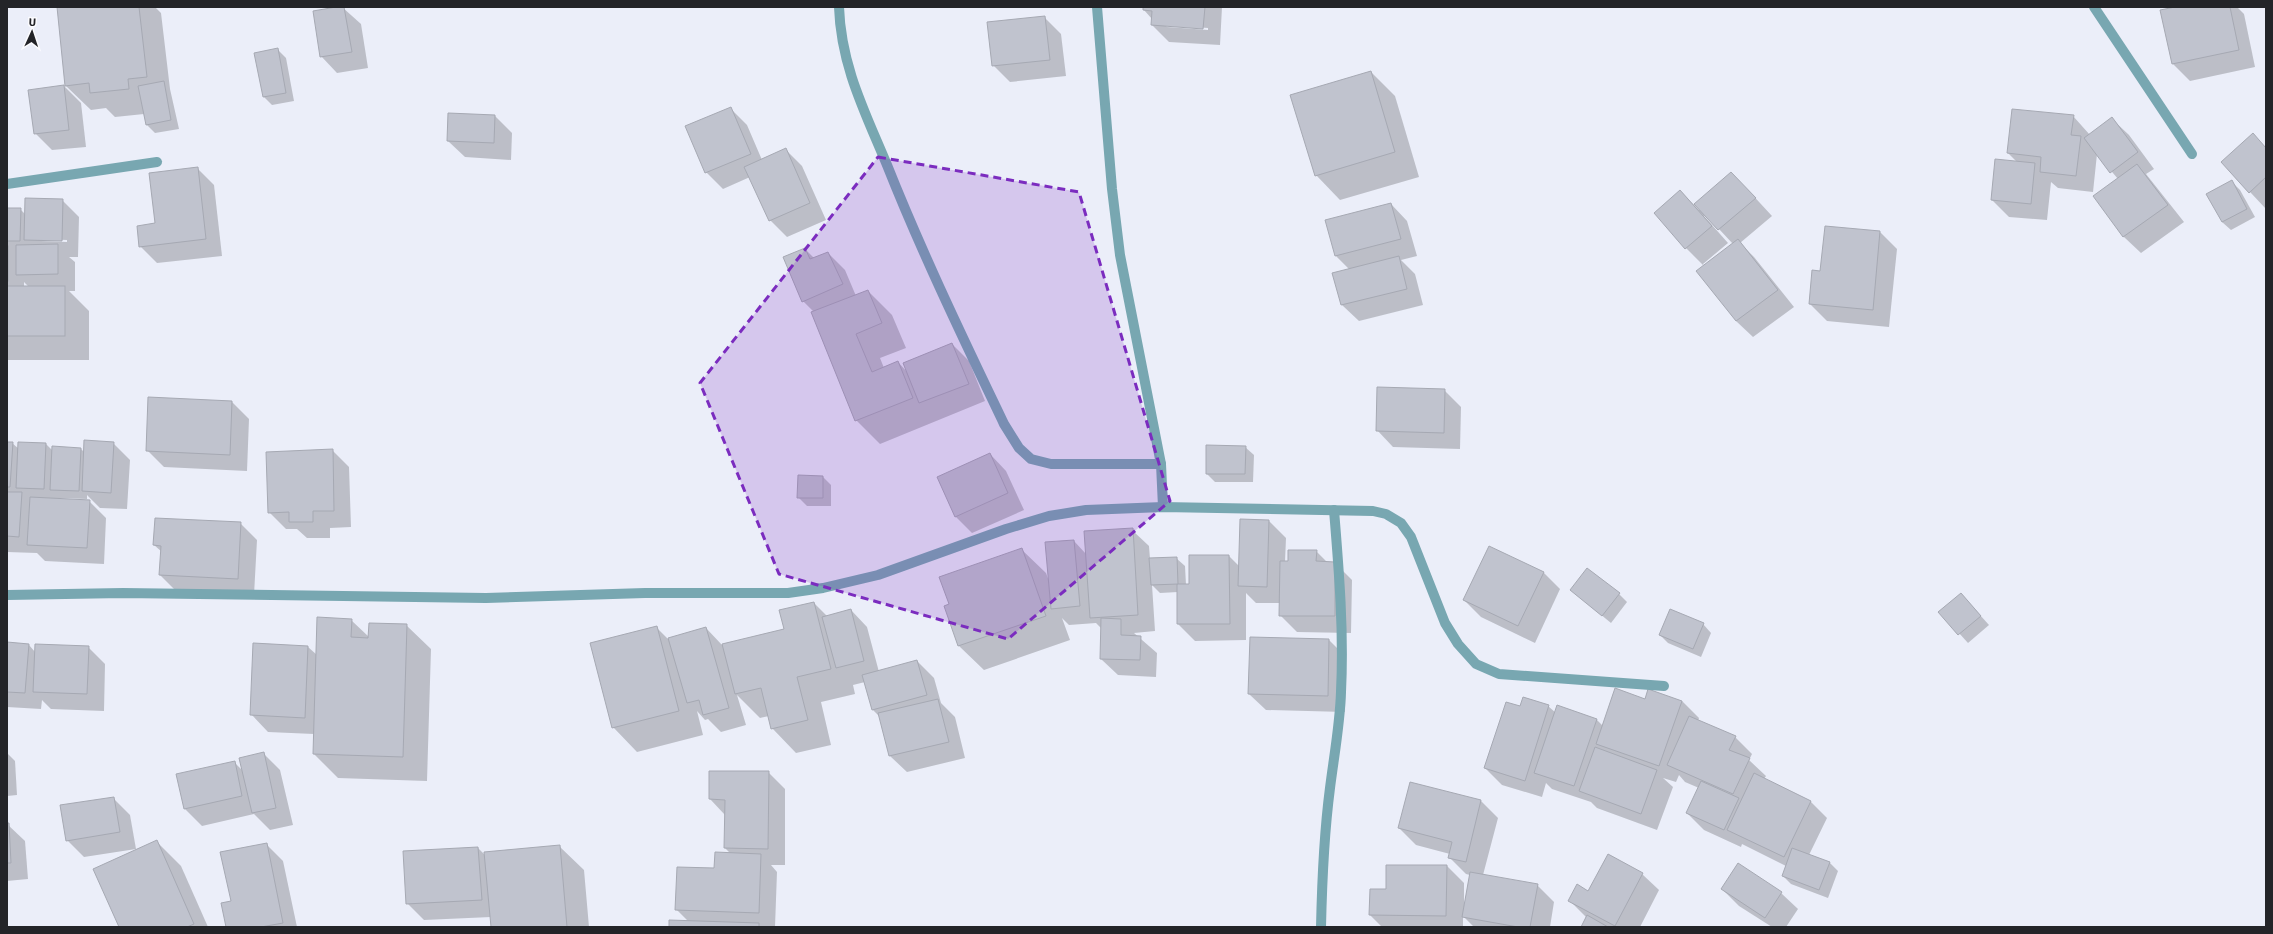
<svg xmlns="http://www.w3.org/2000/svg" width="2273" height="934" font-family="Signika,sans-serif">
<rect width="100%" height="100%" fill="#ebeef9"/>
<g fill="#0003" fill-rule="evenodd">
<path d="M58 7H155L161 13 170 89 179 129 155 133 147 125 144 114 115 117 106 108 91 110 66 86Z"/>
<path d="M342 7 361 24 368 68 337 73 321 56Z"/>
<path d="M1144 7H1222L1220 45 1169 42 1152 25V19L1144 10ZM1165 25 1208 28V30L1167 27Z"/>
<path d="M2180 7H2237L2244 14 2255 67 2190 81 2173 64Z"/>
<path d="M1044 17 1061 34 1066 76 1010 82 993 65Z"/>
<path d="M277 49 286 58 294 101 272 105 264 97 255 53Z"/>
<path d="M1371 72 1395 96 1419 177 1340 200 1316 175Z"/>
<path d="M64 86 81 103 86 147 52 150 35 133Z"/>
<path d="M730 108 747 125 762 160 785 149 802 166 826 220 787 237 770 220 750 177 723 189 706 172Z"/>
<path d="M449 114 495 116 512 133 511 160 465 157 448 141Z"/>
<path d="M2073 116 2090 135 2112 119 2129 135 2154 169 2146 174 2184 222 2141 253 2124 237 2094 196 2118 179 2097 154 2093 192 2058 188 2051 182 2047 220 2009 217 1992 200 2018 163 2008 153Z"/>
<path d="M2266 148V209L2222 162Z"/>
<path d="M197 168 214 185 222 256 157 263 140 246Z"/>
<path d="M2231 181 2240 190 2255 217 2231 230 2222 222Z"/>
<path d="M1748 190 1772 216 1740 243 1754 257 1794 307 1753 337 1736 321 1704 266 1686 248 1680 191 1699 210ZM1705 214 1733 244 1704 266 1703 264 1728 243 1704 216Z"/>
<path d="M62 200 79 217 78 257H69L75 262V291H69L89 311V360H7V209H20L26 215ZM41 239 67 240V242L41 241ZM24 282 29 287H24Z"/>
<path d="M1391 204 1407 221 1417 256 1401 260 1415 274 1423 305 1359 321 1342 305 1350 270 1336 256 1326 221Z"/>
<path d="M1880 232 1897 249 1889 327 1827 321 1810 304 1821 272Z"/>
<path d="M805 249 815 259 828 253 845 270 856 296 868 291 892 315 906 348 880 358 884 368 898 362 908 373 952 344 969 361 985 401 880 444 856 420 814 312 803 301Z"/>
<path d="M1444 390 1461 407 1460 449 1393 447 1377 430Z"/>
<path d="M232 402 249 419 247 471 164 467 147 450Z"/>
<path d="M7 443H12L19 449 46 444 53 451 81 449 85 453 113 443 130 460 127 509 100 508 87 495V499L61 498V500L89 501 106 518 104 564 45 561 37 553 7 552Z"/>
<path d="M1245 447 1254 455 1253 482H1215L1207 474Z"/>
<path d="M332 450 349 467 351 527 330 528V538H307L297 529H286L269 512Z"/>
<path d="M990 454 1006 471 1024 510 972 533 955 516Z"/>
<path d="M823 477 831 485V506H807L798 497Z"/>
<path d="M1269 521 1286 538 1285 562 1316 551 1328 563H1335L1352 580 1351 633 1297 632 1280 615V603H1256L1246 593V640L1195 641 1178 624V592L1160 593 1152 585 1155 631 1134 633 1157 653 1156 677 1118 675 1101 659 1102 629 1096 623 1069 625 1062 618 1070 640 984 670 959 646 945 606 950 605 1021 549 1046 573 1049 581 1074 541 1086 554 1132 530 1149 546 1150 559 1176 558 1185 566 1186 585H1190L1229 556 1239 566Z"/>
<path d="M240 523 257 540 254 595 177 592 160 575 162 552 154 545Z"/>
<path d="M1543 572 1560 589 1535 643 1481 617 1464 600Z"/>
<path d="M1571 590 1619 594 1627 602 1611 623Z"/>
<path d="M1961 594 1989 625 1968 643 1940 612Z"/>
<path d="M814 603 827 616 851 610 867 627 879 672 917 661 934 678 941 703 955 717 965 758 907 772 890 756 880 717 873 710 865 682 853 685 855 694 821 702 831 745 796 753 772 728 769 716 760 718 737 695 746 725 721 732 708 719 705 720 697 711 703 735 637 752 613 727 656 627 668 639 706 628 722 645 785 630Z"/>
<path d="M351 620 369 637 406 625 431 649 427 781 338 778 314 754V734L268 732 252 715 308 647 317 655Z"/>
<path d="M1703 624 1711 633 1701 657 1668 643 1660 635Z"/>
<path d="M1251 638 1329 640 1346 657 1345 712 1266 710 1249 694Z"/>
<path d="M7 643 29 645 35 652 88 647 105 664 104 711 51 709 42 700 41 709 7 707Z"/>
<path d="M1646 700 1682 701 1699 718 1698 721 1735 737 1752 754 1749 760 1766 776 1764 779 1810 801 1827 818 1809 855 1829 862 1838 871 1828 898 1791 884 1783 876 1786 866 1742 844 1741 847 1704 830 1687 813 1699 788 1685 782 1679 775 1676 782 1663 778 1673 787 1657 830 1597 808 1591 802 1552 789 1546 783 1542 797 1502 785 1485 768 1521 707 1548 706 1556 713 1558 706 1597 720 1603 726Z"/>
<path d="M7 753 15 761 17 795 7 796Z"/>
<path d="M263 753 280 770 293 825 270 830 254 814 202 826 185 809 234 762 244 772Z"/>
<path d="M768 772 785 789V865H771L777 872 775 927H670L688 921 676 909 731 854 725 848V815L710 799Z"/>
<path d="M1410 783 1481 801 1498 818 1483 875 1537 885 1554 902 1550 927H1474L1463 916V927H1382L1370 915 1387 890 1447 866 1464 883V908L1470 875 1466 874 1449 857 1450 854 1416 845 1399 828Z"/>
<path d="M113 798 130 815 136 849 84 857 67 840Z"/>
<path d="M7 824 25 841 28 879 7 881Z"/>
<path d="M157 842 181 866 208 927H120Z"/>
<path d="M266 844 283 861 297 927H227Z"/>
<path d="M559 846 584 870 589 927H492L491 917 424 920 407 903 478 848 485 855Z"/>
<path d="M1642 874 1659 890 1640 927H1582L1586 917 1569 900Z"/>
<path d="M1722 889 1781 893 1798 909 1786 927H1772L1739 906Z"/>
</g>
<g fill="#c0c3ce" stroke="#a6a9b3">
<path d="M57 7H139L147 77 128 79 129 89 90 93 89 83 65 86Z"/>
<path d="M336 7H344L352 52 320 57 313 11Z"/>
<path d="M1143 7H1205L1203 29 1151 25 1152 11 1143 10Z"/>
<path d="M2175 7H2230L2239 50 2172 64 2160 10Z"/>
<path d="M1045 16 1050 60 992 66 987 22Z"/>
<path d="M278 48 286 93 263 97 254 53Z"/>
<path d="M1371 71 1395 152 1315 176 1290 95Z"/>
<path d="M164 81 171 120 146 125 138 86Z"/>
<path d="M64 85 69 130 34 134 28 90Z"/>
<path d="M731 107 751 154 705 173 685 126Z"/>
<path d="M2012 109 2074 115 2071 135 2081 136 2076 176 2040 172 2041 157 2007 153Z"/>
<path d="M448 113 495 115 494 143 447 141Z"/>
<path d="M2112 117 2138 152 2110 173 2084 138Z"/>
<path d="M2253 133 2266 148V177L2249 193 2221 162Z"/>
<path d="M786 148 810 203 769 221 744 167Z"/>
<path d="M1995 159 2035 163 2031 204 1991 200Z"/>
<path d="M2137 164 2168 205 2123 237 2093 196Z"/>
<path d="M198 167 206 239 139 247 137 226 155 223 149 173Z"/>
<path d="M1731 172 1756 198 1718 230 1694 204Z"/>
<path d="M2232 180 2247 209 2222 222 2206 194Z"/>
<path d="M1680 190 1712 226 1685 249 1654 213Z"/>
<path d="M25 198 63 199 62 241 24 240Z"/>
<path d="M1391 203 1401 239 1335 256 1325 220Z"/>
<path d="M7 208H21L20 241H7Z"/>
<path d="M1825 226 1880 231 1873 310 1809 304 1812 270 1820 271Z"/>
<path d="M1738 239 1778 290 1736 321 1696 271Z"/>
<path d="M58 244V274L16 275V245Z"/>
<rect x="7" y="246" width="1" height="35"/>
<path d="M805 248 810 259 828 252 843 284 802 302 783 257Z"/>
<path d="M1399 256 1407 289 1341 305 1332 273Z"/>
<rect x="7" y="286" width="58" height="50"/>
<path d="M868 290 882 323 856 334 872 372 898 361 913 398 855 421 811 312Z"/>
<path d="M952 343 969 384 919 403 903 363Z"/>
<path d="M1377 387 1445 389 1444 433 1376 431Z"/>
<path d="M148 397 232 401 230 455 146 451Z"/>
<path d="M84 440 114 442 111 493 82 491Z"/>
<path d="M7 442H13L10 487H7Z"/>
<path d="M18 442 46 443 44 489 16 488Z"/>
<path d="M1206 445 1246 446 1245 474H1206Z"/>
<path d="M52 446 81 448 79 491 50 490Z"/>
<path d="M333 449 334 511H313V522H289V512L268 513 266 452Z"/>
<path d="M990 453 1008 493 955 517 937 477Z"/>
<path d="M798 475 823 476V498H797Z"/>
<path d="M7 492H22L19 537 7 536Z"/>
<path d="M30 497 90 500 87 548 27 545Z"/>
<path d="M155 518 241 522 238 579 159 575 161 546 153 545Z"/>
<path d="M1240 519 1269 520 1267 587 1238 586Z"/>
<path d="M1133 528 1138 615 1090 618 1084 531Z"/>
<path d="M1074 540 1080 606 1051 609 1045 542Z"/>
<path d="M1489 546 1544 572 1518 626 1463 600Z"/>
<path d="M1022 548 1046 616 958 646 944 606 949 604 939 577Z"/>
<path d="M1288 550H1317L1316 561 1335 562V616H1279L1280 561H1288Z"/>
<path d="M1189 555H1229L1230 624H1177V584H1189Z"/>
<path d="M1177 557 1178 584 1151 585 1149 558Z"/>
<path d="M1587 568 1620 593 1602 616 1570 590Z"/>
<path d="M1961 593 1981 616 1958 635 1938 612Z"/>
<path d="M814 602 831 669 797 677 808 720 771 729 761 688 735 694 722 644 784 629 779 610Z"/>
<path d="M851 609 864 661 836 668 822 617Z"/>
<path d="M1670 609 1704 623 1693 649 1659 635Z"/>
<path d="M317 617 352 619 351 637 368 638 369 623 407 624 403 757 313 754Z"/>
<path d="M1101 618 1121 619V635L1141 636 1140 660 1100 659Z"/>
<path d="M657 626 679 711 612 728 590 643Z"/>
<path d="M706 627 729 708 703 715 699 700 687 703 668 638Z"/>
<path d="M1250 637 1329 639 1328 696 1248 694Z"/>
<path d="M7 642 29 644 25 693 7 692Z"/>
<path d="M253 643 308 646 305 718 250 715Z"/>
<path d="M35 644 89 646 87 694 33 692Z"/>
<path d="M917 660 927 695 872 710 862 675Z"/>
<path d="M1615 688 1645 699 1648 689 1682 701 1659 766 1596 744Z"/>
<path d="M1523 697 1549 705 1525 781 1484 768 1506 702 1520 706Z"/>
<path d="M938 699 949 742 889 756 878 713Z"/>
<path d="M1557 705 1597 719 1574 786 1534 773Z"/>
<path d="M1689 716 1736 736 1729 750 1750 758 1733 794 1667 765Z"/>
<path d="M1595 747 1657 770 1641 814 1579 791Z"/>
<path d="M264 752 276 808 252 813 239 758Z"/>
<path d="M235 761 242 796 184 809 176 774Z"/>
<path d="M709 771H769L768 849 724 848 725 800 709 799Z"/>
<path d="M1754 773 1811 801 1784 857 1727 830Z"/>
<path d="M1701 781 1739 798 1724 830 1686 813Z"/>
<path d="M1410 782 1481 800 1466 862 1448 858 1452 842 1398 828Z"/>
<path d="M114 797 120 832 66 841 60 805Z"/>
<path d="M7 823H9L11 863H7Z"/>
<path d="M157 840 194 924 187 927H119L93 869Z"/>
<path d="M267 843 283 923 261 927H226L221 903 231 901 220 852Z"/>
<path d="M560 845 567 927H491L484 852Z"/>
<path d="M478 847 482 900 406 904 403 851Z"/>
<path d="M1792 848 1830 862 1819 890 1782 876Z"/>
<path d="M715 852 761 854 759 913 675 910 677 867 714 868Z"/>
<path d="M1608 854 1643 873 1615 926 1568 901 1577 884 1588 891Z"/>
<path d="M1738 863 1782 892 1765 918 1721 889Z"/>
<path d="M1386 865H1447L1446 916 1369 915 1370 889H1386Z"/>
<path d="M1470 872 1538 884 1530 927H1518L1462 917Z"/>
<path d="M1587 915 1608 927H1581Z"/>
<path d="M669 920 759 923V927H669Z"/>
</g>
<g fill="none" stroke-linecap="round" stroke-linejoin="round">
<g stroke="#78a7b1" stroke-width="10">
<path d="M839 7C841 66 865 112 887 165 922 253 963 338 1004 424L1019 448 1031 459 1051 464H1161"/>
<path d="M1097 7 1112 189 1120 255 1161 464 1163 507"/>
<path d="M2094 7 2192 154"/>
<path d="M7 184 157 162"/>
<path d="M7 595 123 593 486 598 645 593H788L823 588 878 575 1006 529 1049 516 1086 510 1163 507 1373 511 1386 514 1401 523 1411 537 1445 623 1458 644 1476 664 1499 674 1664 686"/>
<path d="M1321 927C1322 881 1324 834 1330 788 1334 756 1340 724 1341 692 1344 631 1339 571 1334 510"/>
</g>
</g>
<path fill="#7b2cbf" fill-opacity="0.2" stroke="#7b2cbf" stroke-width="3" stroke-dasharray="8 5" stroke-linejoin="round" d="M878 157 1079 192 1170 501 1008 639 779 574 700 383Z"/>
<rect width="2273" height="934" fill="none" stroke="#232428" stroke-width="16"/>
<g transform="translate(32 32) rotate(3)" stroke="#fbfbfe" stroke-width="3" paint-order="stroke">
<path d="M0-3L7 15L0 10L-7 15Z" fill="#232428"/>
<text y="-6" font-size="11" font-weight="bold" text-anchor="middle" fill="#232428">U</text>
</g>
</svg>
